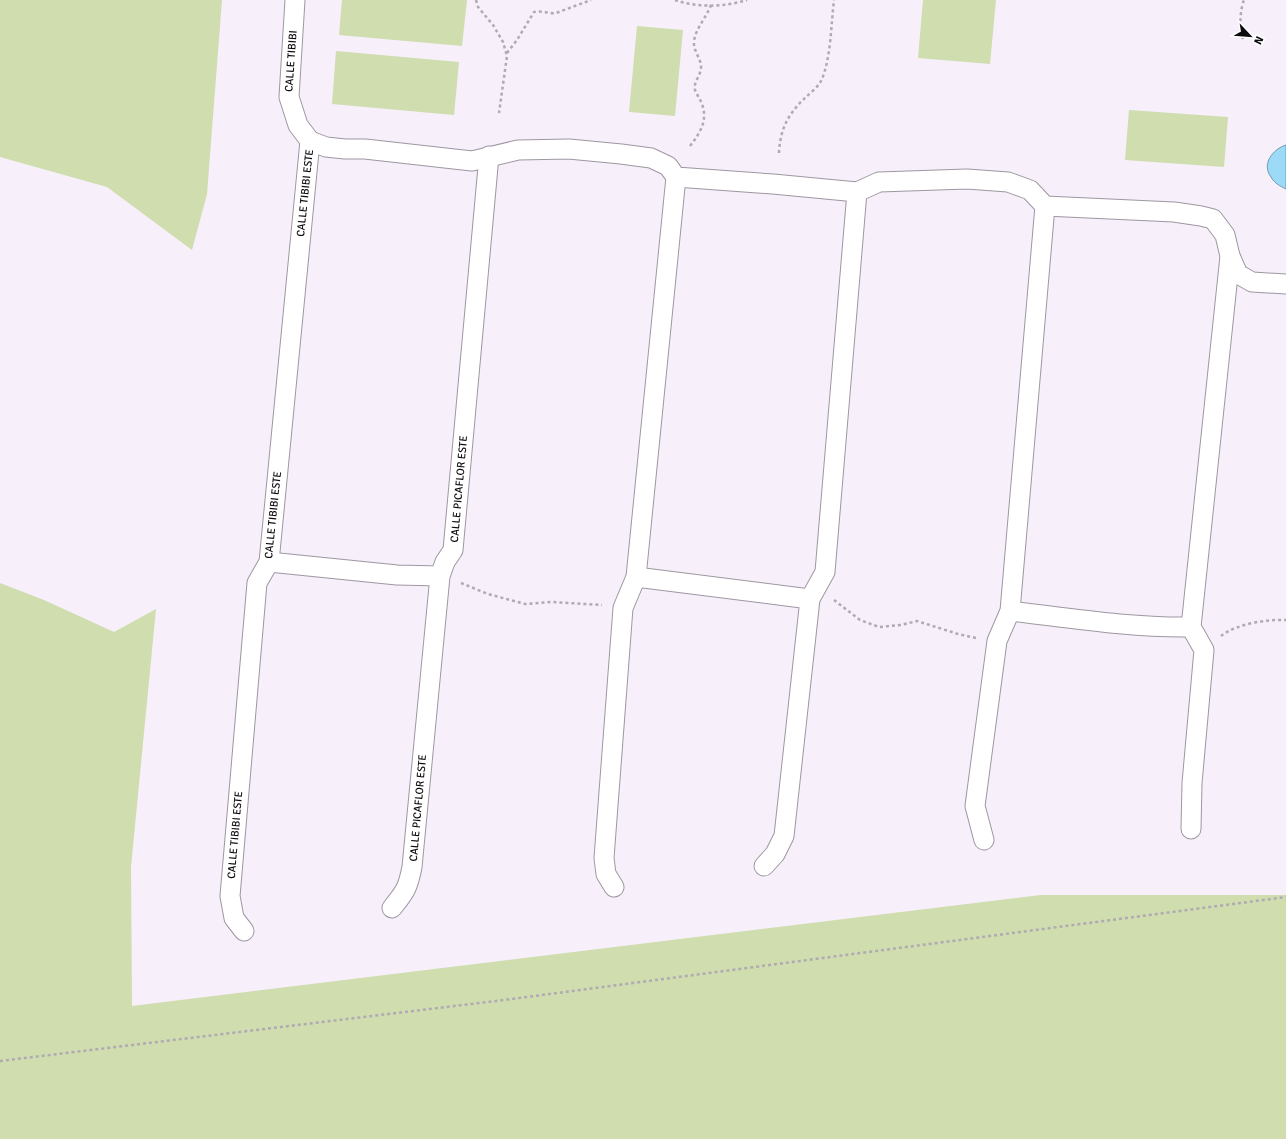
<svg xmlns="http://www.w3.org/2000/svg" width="1286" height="1139" font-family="Signika,sans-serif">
<rect width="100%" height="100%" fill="#f7effa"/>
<g fill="#cfddaf">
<path d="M0 0H222L207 194 192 250 107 187 0 157Z"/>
<path d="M342 0H467L462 46 339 35Z"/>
<path d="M923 0H996L990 64 918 58Z"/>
<path d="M637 26 683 30 675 116 629 112Z"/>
<path d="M336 51 459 62 454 115 332 104Z"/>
<path d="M1129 110 1228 117 1224 167 1125 160Z"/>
<path d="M0 583 44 600 114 632 156 609 131 867 132 1006 1041 895H1286V1139H0Z"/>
</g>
<path fill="#9cdaf8" stroke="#719cb2" d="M1286 145V189C1280 186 1274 183 1271 177 1261 164 1273 149 1286 145Z"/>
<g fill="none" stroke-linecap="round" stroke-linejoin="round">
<g stroke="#9e97a1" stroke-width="21">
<g id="street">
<path d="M295 0 289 97 298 125 310 141"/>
<path d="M310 141 326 147 345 149H365L472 161 518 150 569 149 621 154 651 158 668 166 676 177 773 184 857 192 879 182 967 179 1008 182 1030 190 1045 206 1174 212 1201 216 1213 219 1225 235 1230 256 1238 274 1252 282 1286 284"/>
<path d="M269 562 397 575 440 576"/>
<path d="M636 577 810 599"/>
<path d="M1010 611C1070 618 1131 628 1191 627"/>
<path d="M1191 829 1192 783 1204 650 1191 627 1230 256"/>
<path d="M984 840 975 806 997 641 1010 611 1045 206"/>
<path d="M764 866 775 854 784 836 810 599 825 572 857 192"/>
<path d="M614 887 606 874 604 858 623 608 636 577 676 177"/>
<path d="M392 908C405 892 408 888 412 867L440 576 445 562 453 550 489 156"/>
<path d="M244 931 234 918 230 896 257 583 269 562 310 141"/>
</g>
</g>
<g stroke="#b0aab3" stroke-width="2.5" stroke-dasharray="3 3" stroke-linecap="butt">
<path d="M476 0 478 7 493 25 503 42 507 56 499 113"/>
<path d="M675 0C698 8 724 7 747 0"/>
<path d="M1243 39C1239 28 1240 10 1244 0"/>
<path d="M507 53 517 40 534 12C541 10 549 14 556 13L591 0"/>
<path d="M690 146C700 133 708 121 702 104 700 99 697 95 695 90 693 82 701 76 701 67 701 58 693 51 694 41 696 28 706 18 711 5"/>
<path d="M779 153C780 131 787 115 804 99 809 94 817 88 821 81 831 60 831 24 834 0"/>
<path d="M461 583 488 594 525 604 552 602 602 605"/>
<path d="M834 600 860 620 879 627 901 625 917 621 958 634 976 638"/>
<path d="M1221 636C1236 624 1267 619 1286 620"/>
<path d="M0 1061 504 1000 1286 897"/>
</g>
<use href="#street" stroke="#fff" stroke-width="19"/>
</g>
<g text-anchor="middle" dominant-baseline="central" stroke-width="3" stroke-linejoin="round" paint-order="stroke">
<g font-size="11" fill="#0e0b0f" stroke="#fff">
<text transform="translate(291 61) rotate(-86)">CALLE TIBIBI</text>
<text transform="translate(305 193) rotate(-84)">CALLE TIBIBI ESTE</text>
<text transform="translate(459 489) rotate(-85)">CALLE PICAFLOR ESTE</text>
<text transform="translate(273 515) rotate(-84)">CALLE TIBIBI ESTE</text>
<text transform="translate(418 808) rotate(-85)">CALLE PICAFLOR ESTE</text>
<text transform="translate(235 835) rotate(-85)">CALLE TIBIBI ESTE</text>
</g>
</g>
<g transform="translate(1250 36) rotate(116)" stroke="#ffffff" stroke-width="3" paint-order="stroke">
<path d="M0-3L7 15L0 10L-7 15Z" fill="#0e0b0f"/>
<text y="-6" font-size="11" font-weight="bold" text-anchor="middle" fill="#0e0b0f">N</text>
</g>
</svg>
